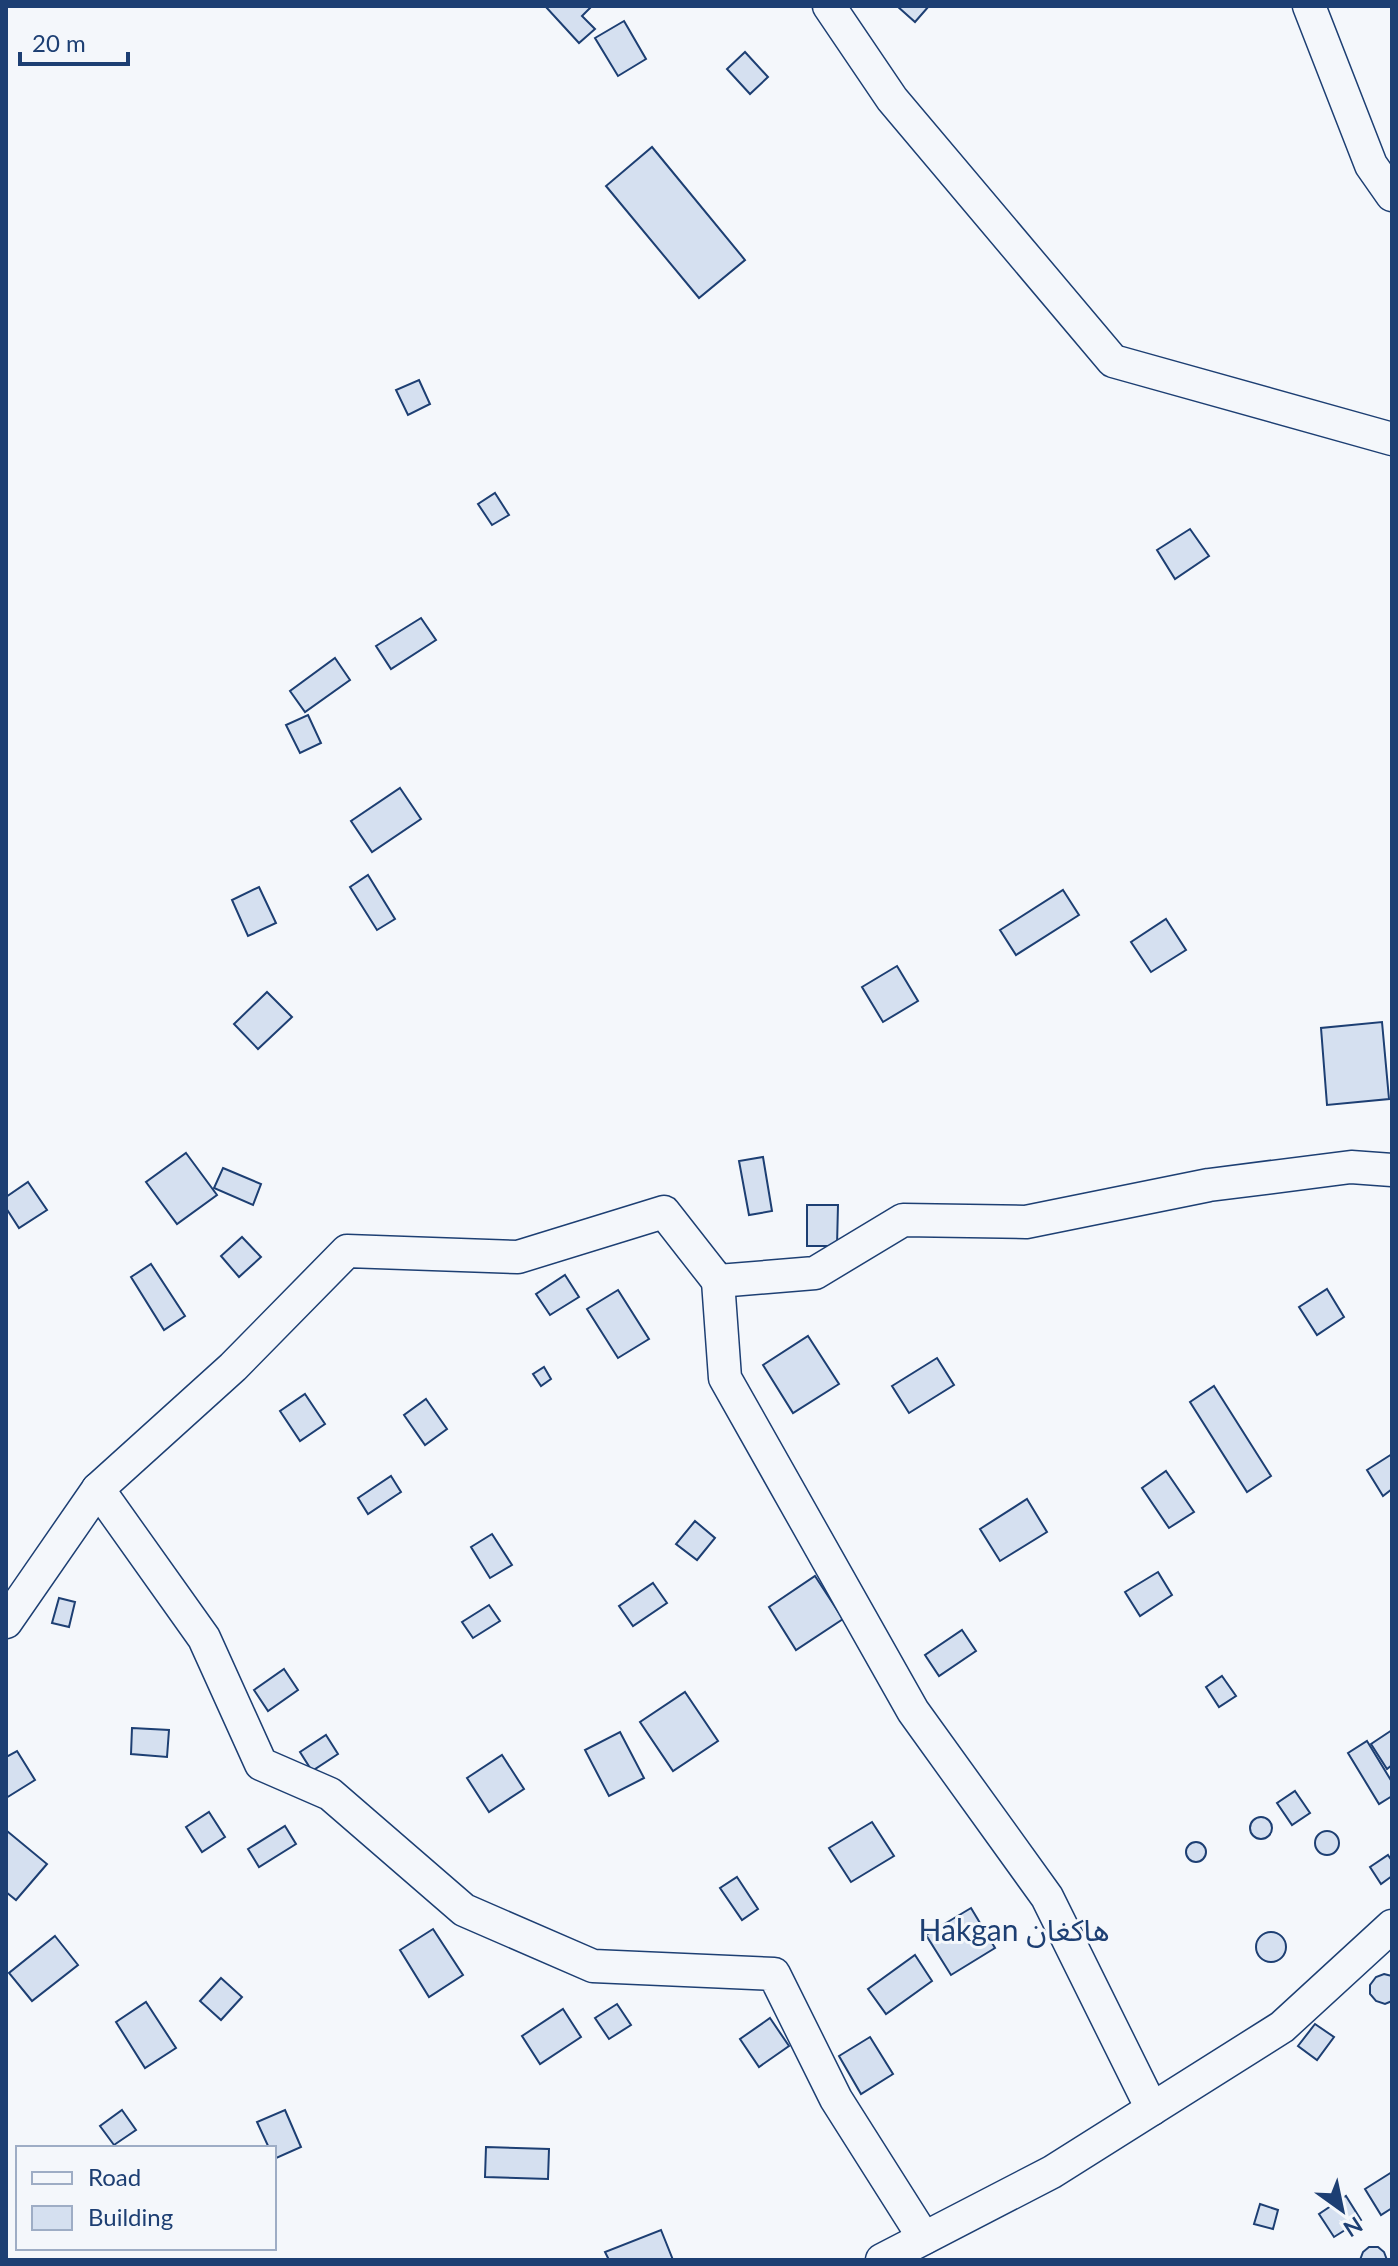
<svg xmlns="http://www.w3.org/2000/svg" width="1398" height="2266" font-family="Lato,'Noto Sans Arabic',sans-serif">
<rect width="100%" height="100%" fill="#f4f7fb"/>
<g fill="#d5e0f0" stroke="#1d3f73" stroke-width="2">
<path d="M545 6H592L582 16 595 29 579 43Z"/>
<path d="M897 6H929L915 22Z"/>
<path d="M624 21 646 59 618 76 595 38Z"/>
<path d="M745 52 768 77 750 94 727 69Z"/>
<path d="M652 147 745 260 699 298 606 186Z"/>
<path d="M419 380 430 404 408 415 396 390Z"/>
<path d="M495 493 509 515 492 525 478 504Z"/>
<path d="M1190 529 1209 556 1175 579 1157 550Z"/>
<path d="M421 618 436 640 391 669 376 646Z"/>
<path d="M335 658 350 680 305 712 290 691Z"/>
<path d="M308 715 321 743 300 753 286 725Z"/>
<path d="M400 788 421 819 372 852 351 821Z"/>
<path d="M368 875 395 919 377 930 350 887Z"/>
<path d="M259 887 276 923 248 936 232 900Z"/>
<path d="M1063 890 1079 915 1016 955 1000 930Z"/>
<path d="M1166 919 1186 950 1151 972 1131 942Z"/>
<path d="M897 966 918 1001 883 1022 862 987Z"/>
<path d="M267 992 292 1017 258 1049 234 1024Z"/>
<path d="M1382 1022 1389 1099 1327 1105 1321 1028Z"/>
<path d="M186 1153 217 1195 177 1224 146 1182Z"/>
<path d="M763 1157 772 1211 749 1215 739 1161Z"/>
<path d="M223 1168 261 1184 253 1205 214 1188Z"/>
<path d="M28 1182 47 1210 19 1228 6 1208V1197Z"/>
<path d="M807 1205H838L837 1246H807Z"/>
<path d="M242 1237 261 1257 239 1277 221 1256Z"/>
<path d="M151 1264 185 1316 164 1330 131 1277Z"/>
<path d="M565 1275 579 1297 550 1315 536 1294Z"/>
<path d="M1327 1289 1344 1317 1317 1335 1299 1307Z"/>
<path d="M618 1290 649 1339 618 1358 587 1309Z"/>
<path d="M808 1336 839 1384 793 1413 763 1365Z"/>
<path d="M937 1358 954 1385 909 1413 892 1386Z"/>
<path d="M544 1367 551 1379 541 1386 533 1374Z"/>
<path d="M1214 1386 1271 1476 1247 1492 1190 1402Z"/>
<path d="M305 1394 325 1424 300 1441 280 1411Z"/>
<path d="M426 1399 447 1429 425 1445 404 1415Z"/>
<path d="M1392 1454V1489L1383 1496 1367 1470Z"/>
<path d="M1166 1471 1194 1512 1169 1528 1142 1488Z"/>
<path d="M391 1476 401 1492 368 1514 358 1498Z"/>
<path d="M1027 1499 1047 1532 1000 1561 980 1529Z"/>
<path d="M695 1521 715 1538 697 1560 676 1544Z"/>
<path d="M492 1534 512 1565 490 1578 471 1547Z"/>
<path d="M1158 1572 1172 1595 1140 1616 1125 1592Z"/>
<path d="M815 1576 843 1619 796 1650 769 1607Z"/>
<path d="M653 1583 667 1603 633 1626 619 1606Z"/>
<path d="M59 1598 75 1602 69 1627 52 1623Z"/>
<path d="M489 1605 500 1621 473 1638 462 1622Z"/>
<path d="M962 1630 976 1651 939 1676 925 1655Z"/>
<path d="M284 1669 298 1690 268 1711 254 1690Z"/>
<path d="M1222 1676 1236 1696 1219 1707 1206 1687Z"/>
<path d="M685 1692 718 1741 673 1771 640 1722Z"/>
<path d="M132 1728 169 1730 167 1757 131 1754Z"/>
<path d="M1392 1730V1765L1387 1769 1371 1744Z"/>
<path d="M620 1732 644 1778 609 1796 585 1750Z"/>
<path d="M326 1735 338 1754 312 1771 300 1752Z"/>
<path d="M1367 1741 1392 1782V1796L1379 1804 1348 1753Z"/>
<path d="M17 1751 35 1780 6 1798V1757Z"/>
<path d="M502 1755 524 1789 489 1812 467 1778Z"/>
<path d="M1295 1791 1310 1813 1292 1825 1277 1803Z"/>
<path d="M209 1812 225 1837 202 1852 186 1827Z"/>
<circle cx="1261" cy="1828" r="11"/>
<path d="M872 1822 894 1856 851 1882 829 1848Z"/>
<path d="M285 1826 296 1844 259 1867 248 1849Z"/>
<circle cx="1327" cy="1843" r="12"/>
<path d="M7 1831 47 1864 16 1900 6 1892Z"/>
<circle cx="1196" cy="1852" r="10"/>
<path d="M1388 1855 1392 1861V1876L1381 1884 1370 1867Z"/>
<path d="M737 1877 758 1909 742 1920 720 1888Z"/>
<path d="M971 1908 995 1948 951 1975 926 1935Z"/>
<path d="M433 1929 463 1975 429 1997 400 1950Z"/>
<circle cx="1271" cy="1947" r="15"/>
<path d="M55 1936 78 1965 32 2001 9 1973Z"/>
<path d="M915 1955 932 1981 886 2014 868 1989Z"/>
<path d="M1384 1974 1392 1976V2001L1385 2004 1376 2001 1370 1994V1985L1376 1977Z"/>
<path d="M221 1978 242 1997 221 2020 200 2001Z"/>
<path d="M146 2002 176 2048 145 2068 116 2022Z"/>
<path d="M617 2004 631 2025 609 2039 595 2018Z"/>
<path d="M563 2009 581 2037 540 2064 522 2036Z"/>
<path d="M770 2018 789 2046 759 2067 740 2039Z"/>
<path d="M1315 2024 1334 2037 1317 2060 1298 2046Z"/>
<path d="M870 2037 893 2074 861 2094 839 2056Z"/>
<path d="M122 2110 136 2130 114 2145 100 2126Z"/>
<path d="M285 2110 301 2147 274 2159V2148H269L257 2122Z"/>
<path d="M486 2147 549 2149 548 2179 485 2177Z"/>
<path d="M1392 2172V2208L1381 2215 1365 2189Z"/>
<path d="M1346 2196 1361 2220 1334 2237 1319 2214Z"/>
<path d="M1260 2204 1278 2210 1273 2229 1254 2224Z"/>
<path d="M661 2230 673 2260H609L605 2252Z"/>
<path d="M1369 2247H1378L1384 2252 1387 2260H1360L1363 2252Z"/>
</g>
<g fill="none" stroke-linecap="round" stroke-linejoin="round">
<g stroke="#1d3f73" stroke-width="35">
<g id="minor">
<path d="M829 6 892 99 1113 361 1392 439"/>
<path d="M1309 6 1371 165 1392 195"/>
<path d="M718 1281 725 1378 913 1711 1047 1897 1152 2109"/>
<path d="M98 1489 204 1638 261 1764 330 1794 464 1910 593 1966 774 1974 836 2099 924 2238"/>
<path d="M6 1622 98 1489 233 1367 347 1251 518 1257 664 1212 718 1281 815 1273 903 1220 1026 1222 1209 1185 1351 1167 1392 1170"/>
<path d="M882 2260 1052 2172 1282 2027 1392 1926"/>
</g>
</g>
<use href="#minor" stroke="#f4f7fb" stroke-width="32"/>
</g>
<g text-anchor="middle" dominant-baseline="central" stroke-width="6" stroke-linejoin="round" paint-order="stroke">
<g font-size="30" fill="#1d3f73" stroke="#f4f7fb">
<text x="1014" y="1929">Hakgan هاكغان</text>
</g>
</g>
<rect width="1398" height="2266" fill="none" stroke="#1d3f73" stroke-width="16"/>
<rect x="16" y="2146" width="260" height="104" fill="#f4f7fb" stroke="#9eadc5" stroke-width="2"/>
<rect x="32" y="2172" width="40" height="12" fill="#f4f7fb" stroke="#9eadc5" stroke-width="2"/>
<text x="88" y="2186" font-size="24" fill="#1d3f73">Road</text>
<rect x="32" y="2206" width="40" height="24" fill="#d5e0f0" stroke="#9eadc5" stroke-width="2"/>
<text x="88" y="2226" font-size="24" fill="#1d3f73">Building</text>
<g transform="translate(1342 2210) rotate(147)" stroke="#f4f7fb" stroke-width="6" paint-order="stroke">
<path d="M0-6L14 30L0 20L-14 30Z" fill="#1d3f73"/>
<text y="-12" font-size="22" font-weight="bold" text-anchor="middle" fill="#1d3f73">N</text>
</g>
<path d="M20 52v12h108v-12" fill="none" stroke="#1d3f73" stroke-width="4"/>
<text x="32" y="52" font-size="24" fill="#1d3f73" stroke="#f4f7fb" stroke-width="6" paint-order="stroke">20 m</text>
</svg>
